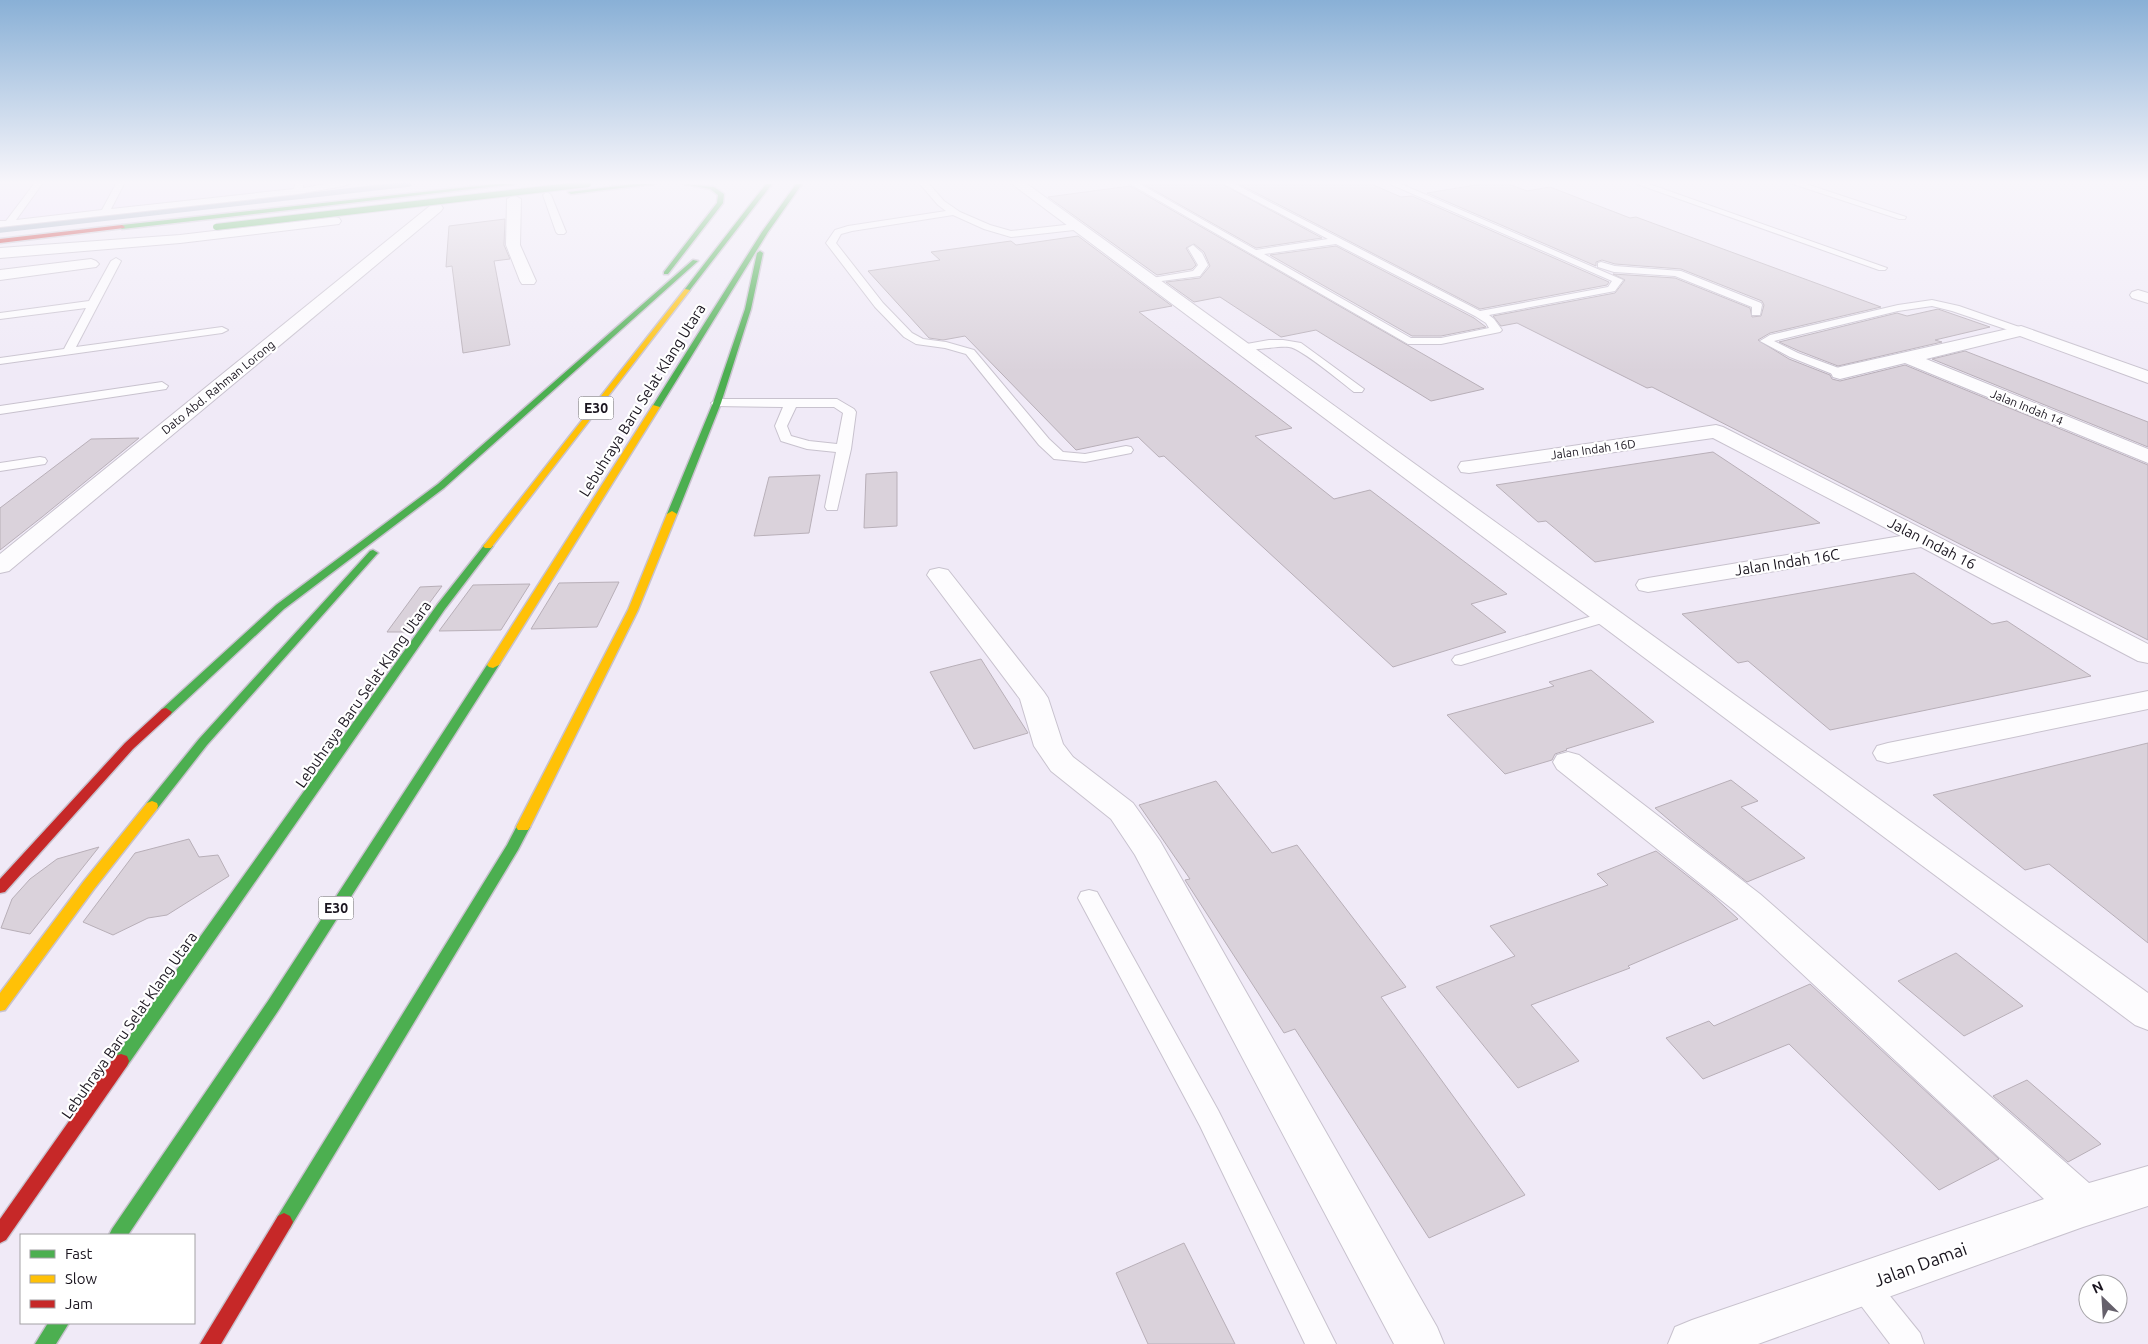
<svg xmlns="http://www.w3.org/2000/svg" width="2148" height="1344" font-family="Ubuntu,sans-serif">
<rect width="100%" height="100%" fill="#f0eaf7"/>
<path fill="#eee1fb" d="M0 184H351L0 223Z"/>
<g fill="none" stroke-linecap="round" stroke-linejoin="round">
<path stroke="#9babbc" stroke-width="5.5" d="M0 230 409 184"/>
</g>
<g fill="#dad2db" stroke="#b8afb8">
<path d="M1148 184H1222L1322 238 1256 248 1145 185Z"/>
<path d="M1239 184H1371L1401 197 1412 196 1609 282 1607 285 1480 309Z"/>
<path d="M1482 184H1509L1527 191 1550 187 1630 218 1636 217 1881 307 1770 333 1758 340 1789 359 1830 375 1832 379 1840 381 1905 365 2148 465V640L1652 387 1647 388 1517 323 1501 326 1493 316 1615 293 1625 280 1613 274 1675 278 1750 308 1752 317 1761 316 1764 305 1762 301 1681 269 1615 264 1602 260 1596 262V266L1427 193Z"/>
<path d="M1130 186 1409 346 1484 389 1431 401 1316 330 1281 337 1220 297 1194 302 1166 282 1200 278 1210 266 1204 252 1194 244 1186 248 1196 265 1192 269 1157 275 1048 197Z"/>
<path d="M505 219 504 245 510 259 494 261 510 345 463 353 452 266 446 267 449 226Z"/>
<path d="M1078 236 1172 306 1139 312 1292 428 1255 436 1334 499 1370 490 1507 594 1471 604 1506 632 1393 667 1164 456 1159 457 1138 437 1076 450 965 336 943 340 929 338 868 271 940 260 931 252 1011 241 1016 245Z"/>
<path d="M1336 246 1474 318 1486 327 1441 336H1412L1270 255Z"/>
<path d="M1938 309 1990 327 1935 340 1942 342 1838 366 1799 351 1779 342 1897 313 1907 316Z"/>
<path d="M1965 351 2148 422V447L1932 359Z"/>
<path d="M139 438 42 517 0 550V508L91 439Z"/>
<path d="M1713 452 1820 523 1595 562 1546 521 1538 522 1496 485Z"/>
<path d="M897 472V526L864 528 866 474Z"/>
<path d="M820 475 809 533 754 536 769 477Z"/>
<path d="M1914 573 1992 624 2007 621 2091 676 1830 730 1748 661 1738 663 1682 614Z"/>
<path d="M619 582 597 627 531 629 559 583Z"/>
<path d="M530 584 501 630 439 631 473 585Z"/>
<path d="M442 586 408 632H387L420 587Z"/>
<path d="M981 659 1028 733 974 749 930 672Z"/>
<path d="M1591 670 1654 722 1566 749 1567 750 1555 754 1552 760 1505 774 1447 715 1554 686 1549 682Z"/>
<path d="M2148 743V943L2049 864 2025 870 1933 795Z"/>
<path d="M1731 780 1758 801 1741 807 1805 858 1747 882 1689 837 1655 808Z"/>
<path d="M1216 781 1272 853 1297 845 1406 987 1381 997 1525 1195 1429 1238 1295 1029 1284 1033 1185 880 1190 879 1139 805Z"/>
<path d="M189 839 199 857 218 855 229 876 167 915 148 918 113 935 83 922 135 853Z"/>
<path d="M99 847 30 934 1 928 12 899 30 879 57 859Z"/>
<path d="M1656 851 1713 896 1738 919 1628 966 1630 968 1531 1005 1579 1061 1518 1088 1436 987 1515 956 1490 926 1608 885 1597 874Z"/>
<path d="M1956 953 2023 1006 1964 1036 1898 981Z"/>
<path d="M1810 984 1999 1159 1939 1190 1789 1044 1703 1079 1666 1038 1709 1021 1714 1026Z"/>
<path d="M2027 1080 2101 1144 2068 1162 1993 1096Z"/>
<path d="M1184 1243 1235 1344H1148L1116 1273Z"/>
</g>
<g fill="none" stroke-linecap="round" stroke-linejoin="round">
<g stroke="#c8c2ce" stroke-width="2">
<g id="lane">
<path d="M34 184H42L16 220 102 210 116 184H124L111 209 294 189 295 184H303V188L327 184H348L344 186 298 194 0 227V221H6Z"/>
<path d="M920 184H929L944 201 960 212 990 225 1011 231 1074 224 1079 227 1074 230 1011 237 984 229 953 215 852 231 841 234 836 243 883 303 912 333 923 339 946 342 974 350 1049 439 1063 452 1085 454 1126 446 1131 447 1133 450 1131 453 1085 462 1054 459 1039 445 966 354 945 348 916 344 904 337 875 307 826 243 835 230 848 226 946 211 938 205Z"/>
<path d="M1130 184H1140L1256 250 1328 239 1224 184H1235L1480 311 1608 287 1612 281 1390 184H1401L1623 280 1615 291 1489 315 1494 319 1502 330 1500 332 1441 344H1408ZM1336 244 1475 316 1486 323 1489 328 1441 338H1411L1264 254Z"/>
<path d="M1637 184H1649L1887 268 1885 270H1879Z"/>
<path d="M1793 184H1806L1906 217 1905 219H1899Z"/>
<path d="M547 192 551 195 566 232 564 234H558L556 232 543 195Z"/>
<path d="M1193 245 1202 253 1208 265 1200 276 1146 283V279L1193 271 1198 265 1188 248Z"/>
<path d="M116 258 121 261 76 347 222 327 228 330 222 333 0 364V358L64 349 86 308 0 319V313L89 301 111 261Z"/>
<path d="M1601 262 1615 266 1681 271 1761 303 1762 305 1760 315H1752V307L1675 276 1614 272 1598 267V263Z"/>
<path d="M1932 300 1959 306 2025 329 2027 331 2021 334 2017 333 1952 311 1932 306 1898 311 1774 341 1798 353 1844 370 1846 373 1840 377 1790 357 1760 341 1770 335 1898 305Z"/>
<path d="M1269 340H1283L1301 343 1364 389 1362 392H1354C1342 383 1301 348 1289 347 1277 345 1242 354 1235 348L1241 345Z"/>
<path d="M162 382 168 386 166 389 0 414V406Z"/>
<path d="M717 399H837L854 409 856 412 851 449 837 510H827L825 507 836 452 807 449 781 441 775 426 783 407 713 406 711 403ZM796 407H834L843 413 837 444 809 441 791 436 787 426Z"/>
<path d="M40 457 45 458 47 461 45 464 0 471V463Z"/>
<path d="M1606 612 1612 614 1614 617 1612 620 1461 665 1455 664 1452 660 1455 656Z"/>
<path d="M1089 890 1097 892 1218 1110 1336 1344H1305L1200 1126 1078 898 1081 892Z"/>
<path d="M1863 1270 1873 1275 1920 1333 1924 1344H1890L1853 1295 1848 1285 1853 1275Z"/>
</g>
</g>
<g stroke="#c8c2ce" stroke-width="2">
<g id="street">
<path d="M1012 184H1027L2148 993V1030L2135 1025Z"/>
<path d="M514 195 521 199 520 245 536 281 534 284H522L520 281 506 245 507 199Z"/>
<path d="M436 204 441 205 443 208 441 211 9 571 0 573V554L431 205Z"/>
<path d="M334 217 339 218 341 221 339 224 180 243 0 258V248L180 235Z"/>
<path d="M91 259 96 261 99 264 96 267 0 280V270Z"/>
<path d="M2138 290 2148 293V303L2132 298 2130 295 2132 292Z"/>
<path d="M2021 326 2148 371V383L2020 336 1926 359 2148 449V463L1905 363 1840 379 1833 377 1831 373 1833 369 1840 367Z"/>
<path d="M1716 425 1723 427 2148 644V663L2138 661 1921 547 1648 592 1639 590 1636 585 1639 580 1648 578 1901 536 1713 438 1469 473 1461 472 1458 467 1461 462 1469 461Z"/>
<path d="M939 568 948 570 1044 692 1048 698 1063 744 1073 757 1133 803 1160 841 1437 1327 1444 1344H1394L1135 855 1111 819 1051 771 1034 746 1020 699 927 575 930 570Z"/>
<path d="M2148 691V709L1888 763 1877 760 1873 753 1877 746 1888 743Z"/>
<path d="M1568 752 1579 755 1760 894 2089 1183 2148 1166V1206L2083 1227 1758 1344H1668L1675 1327 1692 1320 2044 1199 1736 912 1557 769 1553 762 1557 755Z"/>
</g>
</g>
<g stroke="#c8c2ce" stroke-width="3">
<g id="fast">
<path d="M496 184H515L122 229 119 227 122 225Z"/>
<path d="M634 184H655L571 194 568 192Z"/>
<path d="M684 184 714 187 724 194 723 203 668 274H664V272L717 203 718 195 710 189Z"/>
<path d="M766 184H772L689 291H685V289Z"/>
<path d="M796 184H802L768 232 660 407 653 409 652 407 762 232Z"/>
<path d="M760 251 763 253 751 309 721 403 677 514 675 516H669L667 514 713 403 745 309 757 253Z"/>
<path d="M693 260 698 261 444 488 284 609 170 715H162L160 712 162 709 276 605 438 484Z"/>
<path d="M488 543 493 546 445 609 127 1066 121 1068 115 1066 113 1061 115 1056 437 605 485 544Z"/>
<path d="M373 550 378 553 376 555 207 745 157 809H147L146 806 147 803 199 739 370 551Z"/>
<path d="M493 662 499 665 278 1011 128 1235H109L112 1229 268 1001 487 665Z"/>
<path d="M523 822 528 824 530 827 518 850 290 1228 284 1231 278 1228 275 1222 278 1216 507 845 518 824Z"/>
<path d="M48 1323H69L56 1344H35Z"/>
</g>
</g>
<g stroke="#c8c2ce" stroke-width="3">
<g id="slow">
<path d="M685 289 690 290 491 548H485L483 546 485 544Z"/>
<path d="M653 405 660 407 499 665 493 668 489 667 487 665Z"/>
<path d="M672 511 677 514 638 610 530 827 528 830H518L516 827 628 610 667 514Z"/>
<path d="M152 801 157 803 158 806 157 809 94 889 5 1010 0 1011V993L84 881 147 803Z"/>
</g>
</g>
<g stroke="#c8c2ce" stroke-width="3">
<g id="jam">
<path d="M122 225 125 227 124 228 0 243V239Z"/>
<path d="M166 708 172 712 170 715 133 749 5 892 0 893V879L125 743 162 709Z"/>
<path d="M121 1054 127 1056 129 1061 127 1066 6 1240 0 1243V1219L115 1056Z"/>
<path d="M284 1213 290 1216 293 1222 290 1228 221 1344H200L278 1216Z"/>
</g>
</g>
<use href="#lane" fill="#fdfcfe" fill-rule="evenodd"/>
<use href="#street" fill="#fdfcfe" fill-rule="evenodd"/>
<use href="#fast" fill="#4caf50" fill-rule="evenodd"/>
<use href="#slow" fill="#ffc107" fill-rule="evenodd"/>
<use href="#jam" fill="#c62828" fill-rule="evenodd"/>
<g stroke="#c8c2ce" stroke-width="8" stroke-linecap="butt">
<path id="fast-bridge" d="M216 227 588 184"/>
</g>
<use href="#fast-bridge" stroke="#4caf50" stroke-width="6"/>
</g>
<linearGradient id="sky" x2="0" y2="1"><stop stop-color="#89b0d6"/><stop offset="0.49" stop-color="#f8f6fb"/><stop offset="1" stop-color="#f8f6fb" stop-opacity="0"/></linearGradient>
<rect width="2148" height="372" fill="url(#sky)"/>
<g text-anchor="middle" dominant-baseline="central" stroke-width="4.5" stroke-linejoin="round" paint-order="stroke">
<g font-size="12" fill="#1a151f" stroke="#fff">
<text transform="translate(218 387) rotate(-39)">Dato Abd. Rahman Lorong</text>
<text transform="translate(2027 407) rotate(22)">Jalan Indah 14</text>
<text transform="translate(1593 449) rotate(-8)">Jalan Indah 16D</text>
</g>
<g fill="#fff" stroke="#5f5b62" stroke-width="1">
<rect x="578.5" y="396.5" width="35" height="23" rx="4"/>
<rect x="318.5" y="896.5" width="35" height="23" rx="4"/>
</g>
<g font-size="14" font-weight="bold" fill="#1a151f">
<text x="596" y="408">E30</text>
<text x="336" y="908">E30</text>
</g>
<g font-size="15" fill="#1a151f" stroke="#fff">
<text transform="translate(642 400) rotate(-58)">Lebuhraya Baru Selat Klang Utara</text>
<text transform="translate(1932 543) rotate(27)">Jalan Indah 16</text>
<text transform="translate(1787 562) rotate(-9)">Jalan Indah 16C</text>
<text transform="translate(363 694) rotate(-55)">Lebuhraya Baru Selat Klang Utara</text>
<text transform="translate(129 1025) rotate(-55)">Lebuhraya Baru Selat Klang Utara</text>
</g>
<g font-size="18" fill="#1a151f" stroke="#fff">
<text transform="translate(1920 1264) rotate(-20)">Jalan Damai</text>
</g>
</g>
<rect x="20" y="1234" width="175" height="90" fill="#ffffff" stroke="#a3a1a5"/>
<rect x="30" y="1250" width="25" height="8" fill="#4caf50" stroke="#a3a1a5"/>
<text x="65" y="1259" font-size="15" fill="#1a151f">Fast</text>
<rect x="30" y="1275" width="25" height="8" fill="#ffc107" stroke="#a3a1a5"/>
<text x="65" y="1284" font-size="15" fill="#1a151f">Slow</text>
<rect x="30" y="1300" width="25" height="8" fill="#c62828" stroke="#a3a1a5"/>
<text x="65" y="1309" font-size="15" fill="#1a151f">Jam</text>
<g transform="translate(2103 1299) rotate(335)"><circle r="24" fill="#ffffff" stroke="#a3a1a5"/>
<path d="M0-4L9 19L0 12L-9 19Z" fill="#65606b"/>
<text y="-8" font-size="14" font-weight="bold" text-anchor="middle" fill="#1a151f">N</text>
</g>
</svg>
